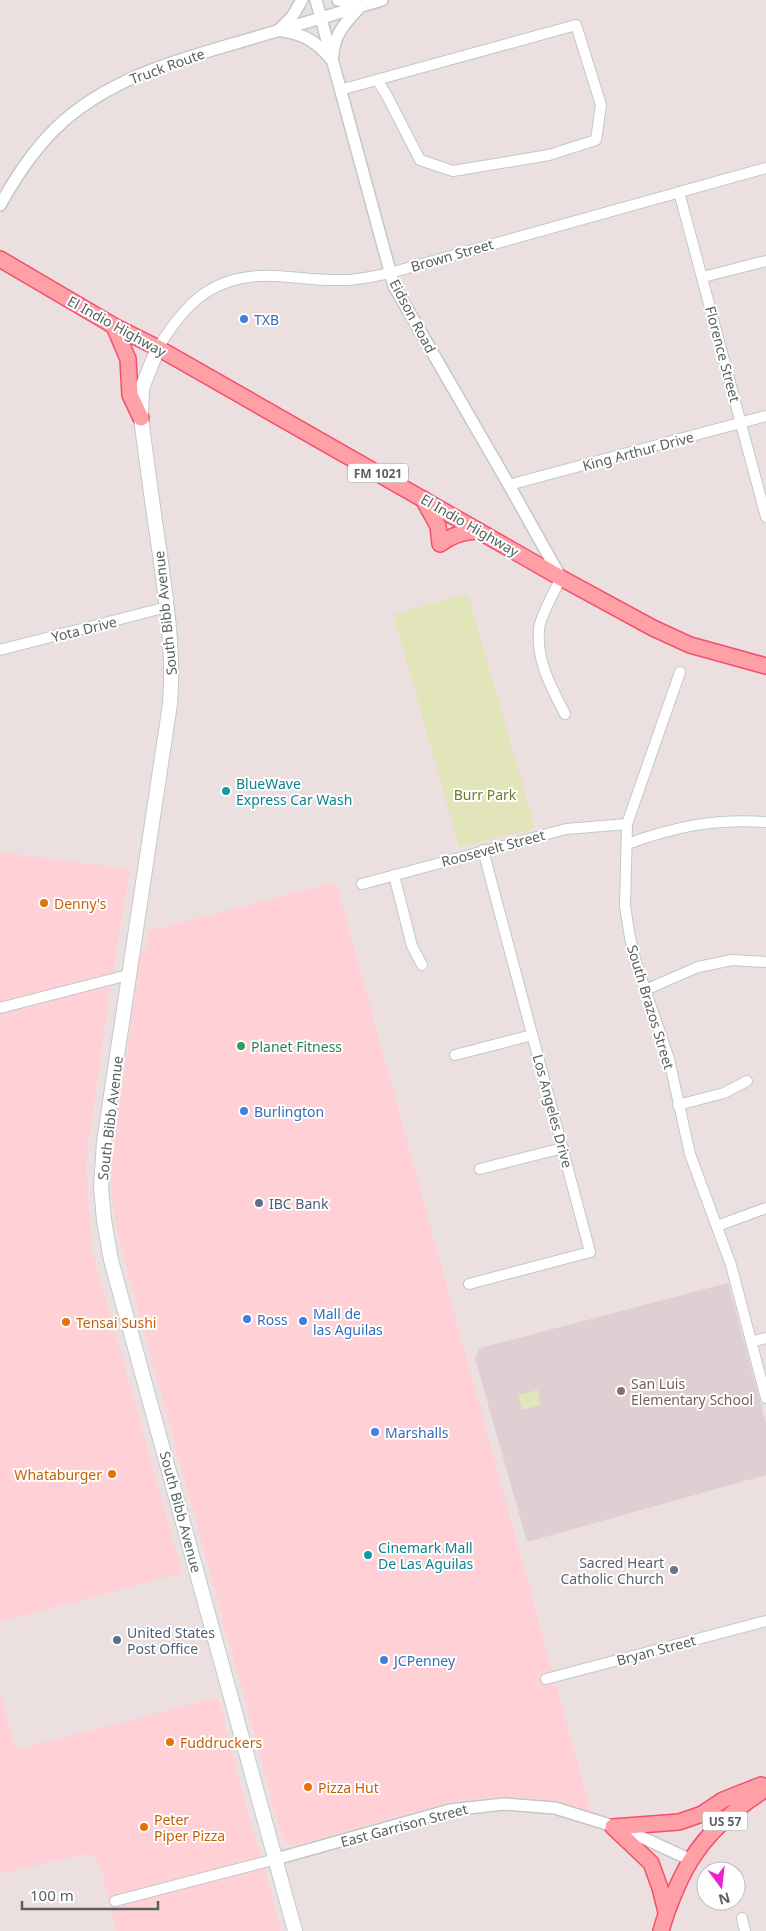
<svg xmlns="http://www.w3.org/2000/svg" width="766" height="1931" font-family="'Noto Sans',sans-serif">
<rect width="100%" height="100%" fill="#ecdfe0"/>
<g fill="#ffd1d7">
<path d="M0 852 130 869 109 997 86 1162 92 1250 182 1573 0 1622Z"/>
<path d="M336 882 591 1812 557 1802 529 1798 498 1797 460 1800 299 1844H288L282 1837 117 1232 111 1191V1165L141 951 147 947 149 931Z"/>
<path d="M0 1693 16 1750 218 1697 240 1783 282 1931H116L101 1868 91 1853 0 1874Z"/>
</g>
<path fill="#decfd2" d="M728 1283 766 1424V1475L527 1542 475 1358 480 1348Z"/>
<g fill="#e1e5b9">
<path d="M468 594 535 828 459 847 393 614Z"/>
<path d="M538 1390 541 1405 522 1410 518 1395Z"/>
</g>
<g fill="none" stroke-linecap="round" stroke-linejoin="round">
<g stroke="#c1c9c7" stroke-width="12">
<g id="minor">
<path d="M340 90 576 25 601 105 596 140 549 155 453 171 420 160 386 94 377 80"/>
<path d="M679 192 766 517"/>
<path d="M703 277 766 261"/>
<path d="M158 348C187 300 216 273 275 276 298 277 321 281 344 280 359 280 375 276 390 273L766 168"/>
<path d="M509 485 766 416"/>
<path d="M561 578C555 590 540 617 539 629 536 660 551 687 565 714"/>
<path d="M0 650 167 607"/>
<path d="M680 672 627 824 625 906 630 938 636 963 669 1059 690 1154 731 1265 766 1398"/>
<path d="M627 844C677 826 713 819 766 822"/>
<path d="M394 875 412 946 422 965"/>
<path d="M362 884 566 829 627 824"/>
<path d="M645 990 698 967 732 960 766 962"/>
<path d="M0 1008 128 975"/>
<path d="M455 1055 532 1035"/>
<path d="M678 1105 724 1093 747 1081"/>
<path d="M480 1169 563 1148"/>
<path d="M717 1226 766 1208"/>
<path d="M469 1284 590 1252 483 850"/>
<path d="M751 1342 766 1338"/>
<path d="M546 1679 766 1621"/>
<path d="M115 1901 276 1859"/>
<path d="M742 1918 745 1931"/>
</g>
</g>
<g stroke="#c1c9c7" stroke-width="14">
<g id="tertiary">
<path d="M316 0 394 286 509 485 561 578"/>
<path d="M338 0 360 6"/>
<path d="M279 30 292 17 302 0"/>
<path d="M283 31C303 34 317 42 330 58"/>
<path d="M333 55C334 34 346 22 360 7"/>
<path d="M0 205C16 177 32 152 55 129 106 79 177 60 243 41 289 27 336 14 382 0"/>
<path d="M276 1859 450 1810 504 1804 555 1808 626 1830 691 1860"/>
</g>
</g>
<g stroke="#c1cbc8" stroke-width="16">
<path id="secondary" d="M158 348 142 388 141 418C147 464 153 509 160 555 167 607 174 652 170 704L104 1142 101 1187 104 1220 111 1260 295 1931"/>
</g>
<g stroke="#f64e6d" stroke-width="18">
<g id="primary">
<path d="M0 259 114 326 158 348 561 578 653 628 690 645 766 666"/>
<path d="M114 326 128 359 130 395 141 418"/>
<path d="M423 499 438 526 440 544C452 535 464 531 479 531"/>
<path d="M613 1827 679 1822 702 1814 723 1800 761 1785"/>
<path d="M613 1827 651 1863 660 1888 666 1912"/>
<path d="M661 1931C667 1909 679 1879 691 1860 709 1831 737 1807 766 1789"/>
</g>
</g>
<use href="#minor" stroke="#fff" stroke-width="10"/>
<use href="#tertiary" stroke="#fff" stroke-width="11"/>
<use href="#secondary" stroke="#fff" stroke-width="14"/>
<use href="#primary" stroke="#ffa0a7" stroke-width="15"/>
</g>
<g fill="#3f7fe0" stroke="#fff" stroke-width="2">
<circle cx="244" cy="319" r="5"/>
<circle cx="244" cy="1111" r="5"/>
<circle cx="247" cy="1319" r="5"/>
<circle cx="303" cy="1321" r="5"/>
<circle cx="375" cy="1432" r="5"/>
<circle cx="384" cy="1660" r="5"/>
</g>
<g fill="#0f9aa8" stroke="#fff" stroke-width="2">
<circle cx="226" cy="791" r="5"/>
<circle cx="368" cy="1555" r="5"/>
</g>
<g fill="#e8710a" stroke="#fff" stroke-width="2">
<circle cx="44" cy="903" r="5"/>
<circle cx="66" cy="1322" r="5"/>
<circle cx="112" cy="1474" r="5"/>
<circle cx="170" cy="1742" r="5"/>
<circle cx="308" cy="1787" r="5"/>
<circle cx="144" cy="1827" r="5"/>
</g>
<circle fill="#2e9e5b" stroke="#fff" stroke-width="2" cx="241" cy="1046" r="5"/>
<g fill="#5c6f8a" stroke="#fff" stroke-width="2">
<circle cx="259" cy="1203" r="5"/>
<circle cx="117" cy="1640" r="5"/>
</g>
<circle fill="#8d6e63" stroke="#fff" stroke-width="2" cx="621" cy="1391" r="5"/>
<circle fill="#6b7280" stroke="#fff" stroke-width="2" cx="674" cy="1570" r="5"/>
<g text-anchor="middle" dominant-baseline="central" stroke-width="4" stroke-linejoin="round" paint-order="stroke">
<g fill="#fff" stroke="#8a908e" stroke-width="1">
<rect x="348" y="463.5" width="60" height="19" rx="4"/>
<rect x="702.5" y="1811.5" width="45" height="19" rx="4"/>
</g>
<g font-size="12" font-weight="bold" fill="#58615e">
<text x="378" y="473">FM 1021</text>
<text x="725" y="1821">US 57</text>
</g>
<g font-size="14" fill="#58615e" stroke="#fff">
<text transform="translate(167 66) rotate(-20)">Truck Route</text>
<text transform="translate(452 255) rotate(-16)">Brown Street</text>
<text transform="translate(413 316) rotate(62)">Eidson Road</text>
<text transform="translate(117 326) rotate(29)">El Indio Highway</text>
<text transform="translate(723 354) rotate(75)">Florence Street</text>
<text transform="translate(638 451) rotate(-15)">King Arthur Drive</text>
<text transform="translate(470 525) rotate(30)">El Indio Highway</text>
<text transform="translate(165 613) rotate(-96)">South Bibb Avenue</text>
<text transform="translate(84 629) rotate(-14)">Yota Drive</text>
<text transform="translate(493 848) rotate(-15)">Roosevelt Street</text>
<text transform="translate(651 1007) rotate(73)">South Brazos Street</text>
<text transform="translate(553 1111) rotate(75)">Los Angeles Drive</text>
<text transform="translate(110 1118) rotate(-83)">South Bibb Avenue</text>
<text transform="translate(181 1512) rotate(75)">South Bibb Avenue</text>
<text transform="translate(656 1650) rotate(-15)">Bryan Street</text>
<text transform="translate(404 1825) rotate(-15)">East Garrison Street</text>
</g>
<g font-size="14" fill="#366cbe" stroke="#fff" text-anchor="start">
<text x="254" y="319">TXB</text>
<text x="254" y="1111">Burlington</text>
<text x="313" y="1313">Mall de<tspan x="313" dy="16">las Aguilas</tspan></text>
<text x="257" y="1319">Ross</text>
<text x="385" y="1432">Marshalls</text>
<text x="394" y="1660">JCPenney</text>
</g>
<g font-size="14" fill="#0d838f" stroke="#fff" text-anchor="start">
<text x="236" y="783">BlueWave<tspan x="236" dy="16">Express Car Wash</tspan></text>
<text x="378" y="1547">Cinemark Mall<tspan x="378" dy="16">De Las Aguilas</tspan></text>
</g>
<g font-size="14" fill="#707a2e" stroke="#fff">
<text x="485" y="794">Burr Park</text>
</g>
<g font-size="14" fill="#c56008" stroke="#fff" text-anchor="start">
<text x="54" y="903">Denny's</text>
<text x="76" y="1322">Tensai Sushi</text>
<text x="102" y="1474" text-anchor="end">Whataburger</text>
<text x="180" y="1742">Fuddruckers</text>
<text x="318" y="1787">Pizza Hut</text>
<text x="154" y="1819">Peter<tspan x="154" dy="16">Piper Pizza</tspan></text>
</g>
<g font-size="14" fill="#27864d" stroke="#fff" text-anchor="start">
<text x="251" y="1046">Planet Fitness</text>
</g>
<g font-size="14" fill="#4e5e75" stroke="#fff" text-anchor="start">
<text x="269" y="1203">IBC Bank</text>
<text x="127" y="1632">United States<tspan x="127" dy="16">Post Office</tspan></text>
</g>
<g font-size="14" fill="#785e54" stroke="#fff" text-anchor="start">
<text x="631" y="1383">San Luis<tspan x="631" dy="16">Elementary School</tspan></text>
</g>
<g font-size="14" fill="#5b616d" stroke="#fff" text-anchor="end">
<text x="664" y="1562">Sacred Heart<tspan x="664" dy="16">Catholic Church</tspan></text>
</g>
</g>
<g transform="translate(721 1886) rotate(165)"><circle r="24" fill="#ffffff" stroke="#bcc0bf"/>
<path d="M0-4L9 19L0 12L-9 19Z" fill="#ee22cc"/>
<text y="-8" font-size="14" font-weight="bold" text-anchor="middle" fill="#58615e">N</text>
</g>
<path d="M22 1901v8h136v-8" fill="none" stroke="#58615e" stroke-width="2.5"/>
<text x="30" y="1901" font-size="15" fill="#58615e" stroke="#ffffff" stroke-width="4" paint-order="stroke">100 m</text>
</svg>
